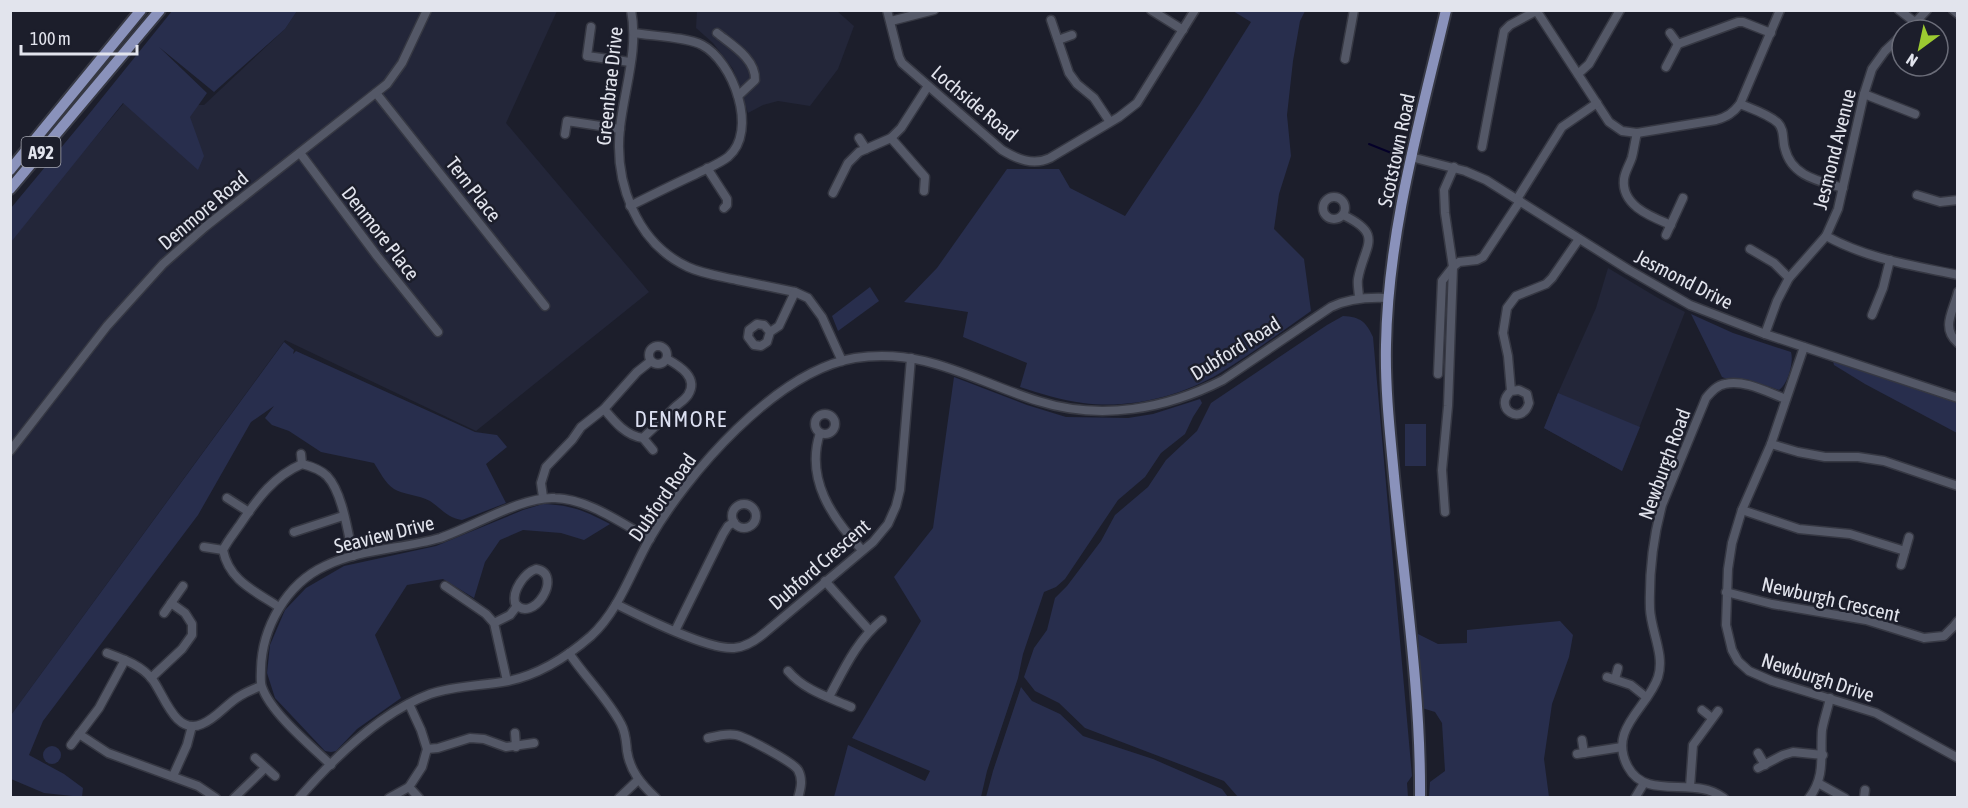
<svg xmlns="http://www.w3.org/2000/svg" width="1968" height="808" font-family="'Asap Condensed',sans-serif">
<rect width="100%" height="100%" fill="#1c1e2b"/>
<g fill="#232639">
<path d="M697 10 837 11 854 26 838 69 810 106 778 101 763 105 748 113 733 69 713 43 696 28Z"/>
<path d="M297 11H557L506 123 649 292 476 431 285 340 11 715V238L124 103 204 105 285 29Z"/>
<path d="M1608 268 1658 298 1685 312 1622 471 1544 428 1558 393 1596 308Z"/>
</g>
<g fill="#282e4d">
<path d="M172 11H297L285 29 214 92 159 47 207 93 190 117 204 156 198 170 123 103 11 242V208L89 114Z"/>
<path d="M1233 11H1305L1300 21 1293 61 1287 115 1291 156 1279 194 1274 229 1304 259 1311 311C1281 332 1251 354 1220 373 1180 397 1129 409 1083 403 1061 400 1041 394 1020 387L1027 363 963 337 968 312 904 302 937 268 1007 169H1059L1070 188 1125 216 1199 105 1251 22Z"/>
<path d="M870 287 879 301 838 331 832 316Z"/>
<path d="M1691 314 1733 333 1791 352C1794 362 1788 384 1779 390L1746 379H1727L1722 377Z"/>
<path d="M1343 316C1361 317 1366 322 1373 337L1412 776 1407 783 1408 797H1238L1224 781 1085 728 1059 703 1035 691 1024 677 1034 648 1047 630 1055 598 1067 586 1101 541 1115 515 1148 487 1166 460 1197 431 1211 403 1327 325Z"/>
<path d="M284 342 294 350 293 354 296 351 475 432 497 435 507 447 486 464 506 503 462 520C447 518 441 508 430 501 419 495 402 494 394 489 385 483 380 472 374 463L321 452 289 431 272 425 265 418 274 406 251 422 198 515 43 721 29 755 64 774 83 788 82 797 44 793 11 779V715Z"/>
<path d="M1833 361 1957 403V433L1865 384 1834 365Z"/>
<path d="M954 377 1027 405 1066 417 1128 418 1153 414 1200 399 1202 403 1193 417 1185 434 1161 453 1145 477 1118 500 1065 579 1056 587 1044 592 1023 654 1018 678 987 771 981 797H834L848 745 925 781 930 771 852 738 921 621 894 577 933 528Z"/>
<path d="M1558 393 1640 427 1622 471 1544 428Z"/>
<rect x="1405" y="424" width="21" height="42"/>
<path d="M543 504C572 505 585 511 610 524L584 540 561 533 523 530 500 540 485 562 474 598 443 579 407 585 375 635 401 698 357 729 336 751 331 752 325 751 275 698 267 673 270 645 285 610 306 588 344 566 436 546 523 510Z"/>
<path d="M1560 621 1573 635 1569 657 1552 704 1544 759 1549 797H1429L1430 782 1445 771 1442 723 1435 712 1422 708 1418 634 1438 644 1467 643V630Z"/>
<path d="M1021 687 1032 701 1060 714 1083 736 1153 759 1222 789 1228 797H986L993 771Z"/>
<circle cx="52" cy="755" r="9"/>
</g>
<g fill="none" stroke-linecap="round" stroke-linejoin="round">
<path stroke="#040028" stroke-width="2" d="M1369 144 1394 154"/>
<g stroke="#363843" stroke-width="11">
<g id="minor">
<path d="M631 10C639 49 624 90 620 128 614 182 636 243 688 267 703 274 720 276 737 280 756 284 775 288 795 292L808 298 822 317 842 361"/>
<path d="M887 10 899 57 902 63 1002 150C1017 159 1033 166 1050 158L1119 117 1137 103 1195 10"/>
<path d="M1151 10 1183 30"/>
<path d="M1536 10 1609 122 1622 131 1637 133 1716 120C1727 117 1733 113 1740 104L1780 10"/>
<path d="M1899 10 1916 23"/>
<path d="M1953 10 1958 14"/>
<path d="M1051 20 1069 73 1077 84 1094 98 1110 122"/>
<path d="M891 21 934 10"/>
<path d="M591 27 587 56 630 62"/>
<path d="M1908 30 1927 10"/>
<path d="M717 33C732 45 756 59 755 80L738 96"/>
<path d="M1670 33 1678 44"/>
<path d="M1058 40 1072 35"/>
<path d="M1345 59 1354 10"/>
<path d="M1666 67 1678 44 1738 22H1743L1771 33"/>
<path d="M1578 74 1589 64 1620 10"/>
<path d="M376 93 545 306"/>
<path d="M1864 94 1915 114"/>
<path d="M1740 104C1752 109 1768 114 1778 123 1785 130 1782 140 1785 149 1792 177 1820 181 1843 188"/>
<path d="M1637 133C1635 141 1634 149 1632 157 1630 164 1625 171 1624 179 1621 206 1652 217 1671 225"/>
<path d="M565 134 567 121 620 129"/>
<path d="M859 138 866 149"/>
<path d="M891 138 925 177 924 191"/>
<path d="M1482 147 1504 31 1510 25 1536 11"/>
<path d="M300 153 377 256 438 332"/>
<path d="M1411 157 1465 171 1486 180 1629 270 1690 305 1765 334 1958 398"/>
<path d="M707 168 727 199V205L724 208"/>
<path d="M833 193 848 163 859 152 891 138 901 128 928 86"/>
<path d="M1917 195 1940 202 1958 200"/>
<circle cx="1334" cy="208" r="11"/>
<path d="M1517 199 1562 127 1597 103"/>
<path d="M630 206C652 195 674 184 696 174 706 169 719 164 728 157 759 131 733 61 702 45 687 37 652 36 634 33"/>
<path d="M1343 215C1385 235 1364 245 1358 279 1357 285 1359 292 1359 298"/>
<path d="M1666 235 1683 198"/>
<path d="M1826 236C1868 259 1911 265 1958 275"/>
<path d="M1750 249 1774 263 1789 278"/>
<path d="M1958 292C1954 310 1940 328 1958 343"/>
<path d="M1872 315 1883 288 1890 260"/>
<path d="M770 332 764 325 757 324 749 330 748 337 754 345 761 346 767 342 770 332 779 326 795 292"/>
<path d="M1765 334 1777 301 1789 278 1826 236 1838 209 1864 94 1872 69 1885 51 1902 35"/>
<circle cx="658" cy="355" r="9"/>
<path d="M1804 347 1771 444 1742 510 1732 543 1728 569 1726 625 1732 650 1738 661 1749 671 1772 681 1876 713 1958 758"/>
<path d="M1438 374 1442 281 1453 267 1459 262 1477 260 1483 257 1520 201"/>
<path d="M1511 391 1519 390 1527 394 1529 403C1522 427 1492 408 1511 391L1508 356 1503 333 1507 308 1516 296 1546 284 1552 278 1579 239"/>
<path d="M604 409C614 421 626 436 643 438L653 450"/>
<circle cx="825" cy="424" r="10"/>
<path d="M820 433C805 479 832 518 862 550"/>
<path d="M643 438C653 428 665 418 674 408 679 403 684 401 688 395 699 378 680 366 667 359"/>
<path d="M1771 444 1798 452 1825 457H1858L1884 461 1958 486"/>
<path d="M10 451 107 326 163 264 205 227 387 84 402 63 427 10"/>
<path d="M301 454 302 464"/>
<path d="M543 497 541 483 546 467 572 440 581 427 604 409 637 372 651 361"/>
<path d="M227 498 249 512"/>
<circle cx="744" cy="516" r="12"/>
<path d="M1742 510 1799 529 1850 534 1905 551"/>
<path d="M1445 512 1442 470 1448 406 1453 267 1445 213 1444 190 1454 167"/>
<path d="M294 532 343 516"/>
<path d="M204 547 223 550"/>
<path d="M1901 565 1909 537"/>
<path d="M536 569C565 574 532 626 515 603 512 591 524 573 536 569Z"/>
<path d="M825 581 869 630"/>
<path d="M445 586 486 614 494 623 507 681"/>
<path d="M1726 592 1772 604 1866 620 1924 638 1944 636 1954 626 1958 621"/>
<path d="M616 604C642 617 708 650 734 648 747 647 758 639 767 631L873 542 888 524 896 506 900 490 911 358"/>
<path d="M279 607C255 591 229 581 223 550 228 540 235 532 241 523 258 498 274 476 302 464 310 466 321 470 327 476 343 493 348 534 353 556"/>
<path d="M164 613 183 586"/>
<path d="M494 623 510 615 517 606"/>
<path d="M675 631 723 534 728 526 734 522"/>
<path d="M107 653C123 659 141 665 152 679 164 694 175 736 202 724 217 718 226 704 240 696 246 692 254 689 261 686"/>
<path d="M569 653C585 677 608 699 621 724 626 733 626 742 627 751 630 771 641 784 656 798"/>
<path d="M788 671C804 690 828 697 851 707"/>
<path d="M1607 677 1631 685 1646 697"/>
<path d="M151 678 182 649 192 635V624L185 613 171 603"/>
<path d="M1615 679 1618 668"/>
<path d="M829 697C844 669 857 640 882 620"/>
<path d="M1702 710 1712 718"/>
<path d="M515 733 516 747"/>
<path d="M79 734 108 753 198 786 216 798"/>
<path d="M708 738C716 736 727 733 736 735 746 737 793 762 798 770 803 779 801 788 798 798"/>
<path d="M1582 740 1584 753"/>
<path d="M71 745 99 708 125 660"/>
<path d="M427 749 438 748 470 738 484 739 506 747 534 743"/>
<path d="M1758 753 1765 765"/>
<path d="M1577 754 1622 747"/>
<path d="M255 758 275 776"/>
<path d="M331 765C310 745 271 713 262 687 260 682 261 675 261 669 262 628 286 584 325 566 360 549 402 549 440 538 473 527 522 496 555 498 588 499 621 523 650 539"/>
<path d="M1758 768 1783 755 1793 752 1823 755"/>
<path d="M173 776 187 745 192 726"/>
<path d="M1818 783 1845 798"/>
<path d="M409 787 419 798"/>
<path d="M1690 787 1693 745 1718 711"/>
<path d="M234 798 265 768"/>
<path d="M299 798C333 759 381 712 430 694 456 685 482 686 508 681 538 675 568 656 591 636 619 610 631 572 649 540 687 474 776 371 855 358 925 347 974 381 1038 401 1101 421 1166 409 1223 380L1331 307C1349 298 1368 297 1388 298"/>
<path d="M389 798 409 787 422 767 427 749 421 730 409 704"/>
<path d="M619 798 638 780"/>
<path d="M1635 798 1644 783"/>
<path d="M1724 798C1718 794 1710 790 1703 789 1677 783 1643 795 1628 767 1607 729 1648 708 1658 677 1665 655 1651 631 1650 609 1649 575 1653 538 1662 505L1706 398C1711 392 1717 385 1725 384 1744 379 1769 393 1786 399"/>
<path d="M1809 798C1826 776 1820 755 1822 730 1824 719 1828 708 1830 698"/>
<path d="M1864 798 1865 790"/>
</g>
</g>
<g stroke="#363843" stroke-width="14">
<g id="major">
<path d="M10 170 141 10"/>
<path d="M10 189 160 10"/>
<path d="M1420 798C1421 692 1404 582 1394 476 1390 433 1385 389 1386 345 1388 231 1420 121 1446 10"/>
</g>
</g>
<use href="#minor" stroke="#545867" stroke-width="8"/>
<use href="#major" stroke="#8a92bb" stroke-width="10"/>
</g>
<g text-anchor="middle" dominant-baseline="central" stroke-width="5" stroke-linejoin="round" paint-order="stroke">
<rect fill="#1c1e2b" stroke="#a7a9b3" stroke-width="1.5" x="21.5" y="137" width="39" height="30" rx="4.5"/>
<g font-size="18" font-weight="bold" fill="#e2e4ed">
<text x="41" y="152">A92</text>
</g>
<g font-size="20" fill="#e2e4ed" stroke="#1c1e2b">
<text transform="translate(609 86) rotate(-84)">Greenbrae Drive</text>
<text transform="translate(975 103) rotate(40)">Lochside Road</text>
<text transform="translate(1834 149) rotate(-76)">Jesmond Avenue</text>
<text transform="translate(1396 150) rotate(-78)">Scotstown Road</text>
<text transform="translate(474 189) rotate(52)">Tern Place</text>
<text transform="translate(203 210) rotate(-40)">Denmore Road</text>
<text transform="translate(381 233) rotate(52)">Denmore Place</text>
<text transform="translate(1684 279) rotate(27)">Jesmond Drive</text>
<text transform="translate(1235 348) rotate(-32)">Dubford Road</text>
<text transform="translate(1664 464) rotate(-70)">Newburgh Road</text>
<text transform="translate(662 497) rotate(-55)">Dubford Road</text>
<text transform="translate(384 534) rotate(-14)">Seaview Drive</text>
<text transform="translate(819 564) rotate(-41)">Dubford Crescent</text>
<text transform="translate(1831 599) rotate(13)">Newburgh Crescent</text>
<text transform="translate(1818 677) rotate(18)">Newburgh Drive</text>
</g>
<g font-size="22" letter-spacing="1.5" fill="#dbdff1" stroke="#1c1e2b">
<text x="681" y="419">DENMORE</text>
</g>
</g>
<rect width="1968" height="808" fill="none" stroke="#e2e4ed" stroke-width="24"/>
<g transform="translate(1920 48) rotate(213)"><circle r="28" fill="#1c1e2b" stroke="#6b6d79" stroke-width="1.5"/>
<path d="M0-4.5L10 22L0 15L-10 22Z" fill="#9cca31"/>
<text y="-9" font-size="16" font-weight="bold" text-anchor="middle" fill="#e2e4ed">N</text>
</g>
<path d="M21 45v9h116v-9" fill="none" stroke="#e2e4ed" stroke-width="3"/>
<text x="30" y="45" font-size="18" fill="#e2e4ed" stroke="#1c1e2b" stroke-width="4.5" paint-order="stroke">100 m</text>
</svg>
